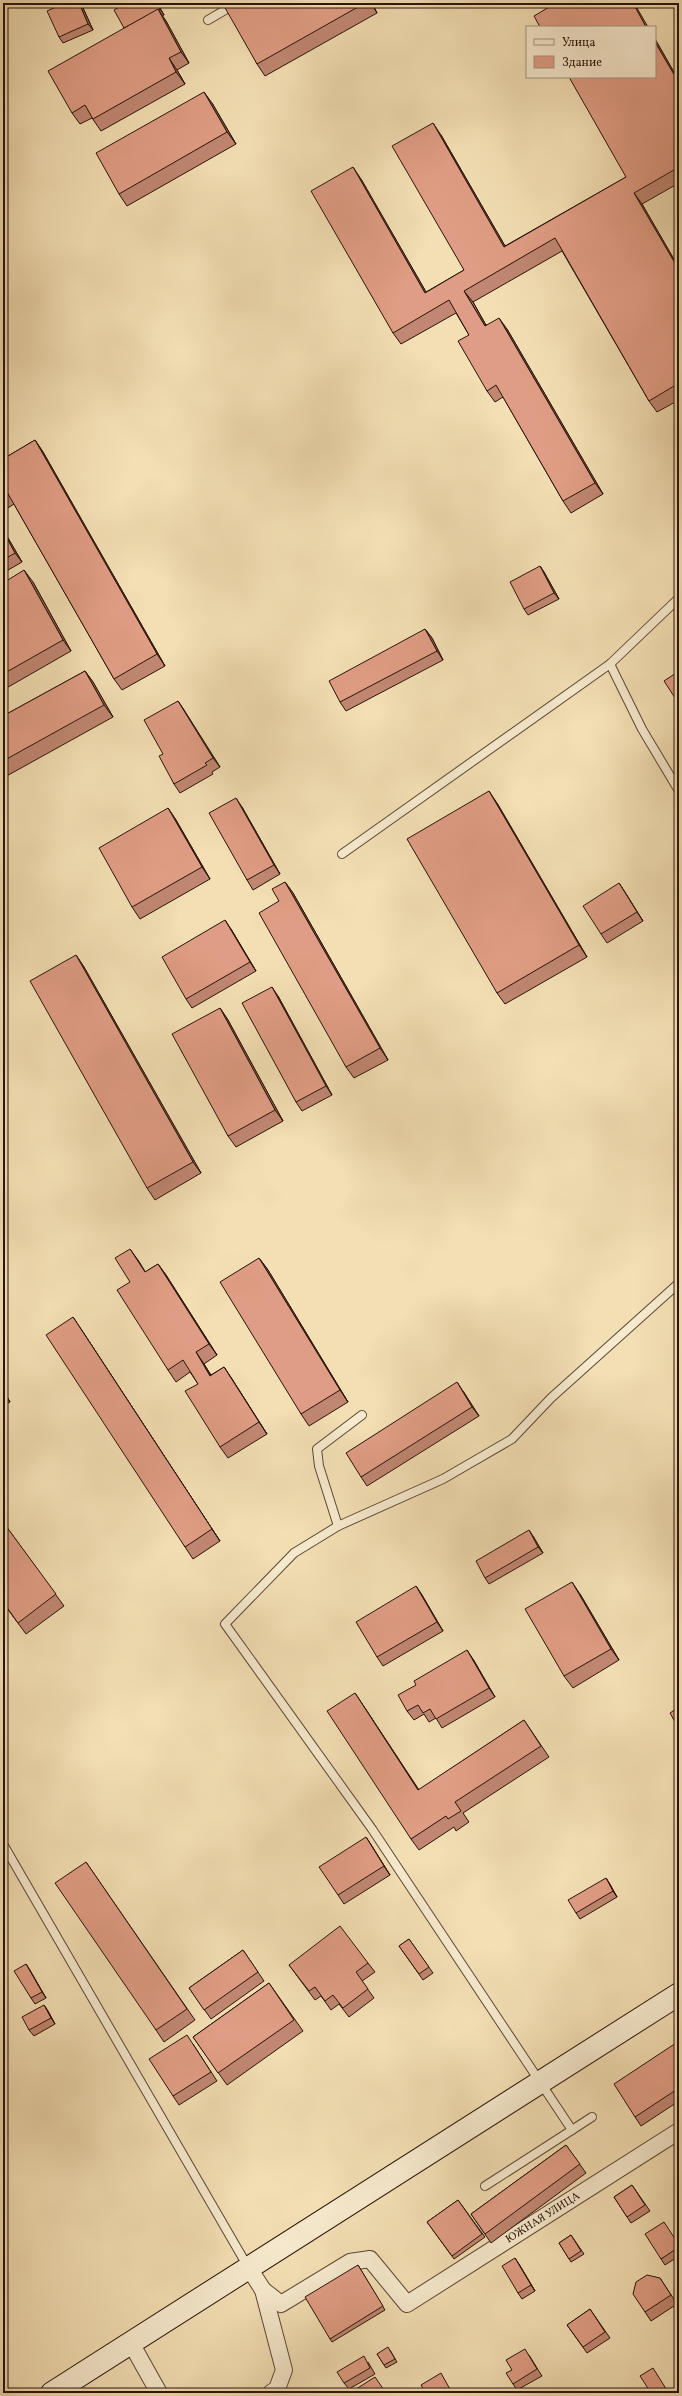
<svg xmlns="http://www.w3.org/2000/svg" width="682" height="2396" font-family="Vollkorn,serif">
<rect width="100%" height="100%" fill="#f3dfb4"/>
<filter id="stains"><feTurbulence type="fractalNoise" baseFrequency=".005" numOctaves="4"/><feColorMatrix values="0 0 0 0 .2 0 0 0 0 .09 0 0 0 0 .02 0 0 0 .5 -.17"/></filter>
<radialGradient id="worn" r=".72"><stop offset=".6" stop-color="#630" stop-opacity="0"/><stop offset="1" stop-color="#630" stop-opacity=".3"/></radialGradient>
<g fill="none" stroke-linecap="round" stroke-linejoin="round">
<g stroke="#5c4633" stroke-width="10">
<g id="service">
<path d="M208 20 237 3"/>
<path d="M610 664 642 729 679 791"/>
<path d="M342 854 610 664 679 598"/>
<path d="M338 1526 319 1466 317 1449 362 1415"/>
<path d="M3 1844 248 2267"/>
<path d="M572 2130 592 2117"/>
<path d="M485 2186 572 2130 372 1829 225 1624 294 1553 338 1526 443 1479 512 1439 551 1398 679 1283"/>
</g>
</g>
<g stroke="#5c4633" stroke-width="18">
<g id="minor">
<path id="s1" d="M249 2268 263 2290 281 2304 350 2262 370 2259 407 2304 679 2131"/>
<path d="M263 2290 284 2370 277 2389 271 2393"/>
<path d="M131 2343 159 2393"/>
</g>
</g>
<g stroke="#291308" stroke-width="24">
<path id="secondary" d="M52 2393 679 1994"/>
</g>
<use href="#service" stroke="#f7eace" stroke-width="8"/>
<use href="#minor" stroke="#f7eace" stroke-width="16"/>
<use href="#secondary" stroke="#f7eace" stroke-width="22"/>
</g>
<g fill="#c18772" stroke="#291308">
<path d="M65 3H81L93 30 63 43 59 37Z"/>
<path d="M127 3H157L164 15 162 16 166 21 189 63 177 70 185 84 101 131 92 118 80 124 72 113 124 28Z"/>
<path d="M229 3H372L377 13 265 76 257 64Z"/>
<path d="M655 39 679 81V183L642 204 679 268V400L657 412 649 401 562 251 473 302 486 325 507 329 603 494 571 513 563 501 503 397 495 402 487 391 469 335 456 313 401 344 393 333 361 179 426 292 464 270 441 135 505 246 626 177 655 77Z"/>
<path d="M212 103 236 144 127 206 119 194Z"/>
<path d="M35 440 43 452 165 666 122 690 114 679 14 504 3 511V459Z"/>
<path d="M3 531 8 538 22 562 3 573Z"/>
<path d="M540 566 544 572 559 599 528 615 524 609Z"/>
<path d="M33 582 71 651 3 690V583Z"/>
<path d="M425 629 432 638 443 660 346 711 340 702Z"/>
<path d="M85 671 93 682 113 717 3 778V716Z"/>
<path d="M178 701 184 710 220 767 212 772 213 774 180 793 174 784 163 754Z"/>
<path d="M497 803 587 957 505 1004 497 993Z"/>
<path d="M242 807 280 874 253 890 247 880Z"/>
<path d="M168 808 176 820 210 879 140 919 132 907Z"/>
<path d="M285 882 293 893 388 1060 354 1078 346 1067 279 901Z"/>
<path d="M619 883 643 921 607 943 601 934Z"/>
<path d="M231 929 256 971 192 1008 186 999Z"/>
<path d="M76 955 84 967 201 1173 155 1200 147 1188Z"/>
<path d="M278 996 332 1095 302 1111 296 1102Z"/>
<path d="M220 1008 228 1020 283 1121 236 1147 228 1136Z"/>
<path d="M259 1258 268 1270 348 1402 309 1426 301 1414Z"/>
<path d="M138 1260 145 1272 158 1264 166 1275 217 1355 204 1364 211 1375 224 1367 232 1379 267 1434 228 1458 220 1447 198 1384 190 1372 176 1382 168 1370 130 1282Z"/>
<path d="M81 1329 220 1541 193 1559 185 1547Z"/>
<path d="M3 1390 10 1402 3 1406Z"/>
<path d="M463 1391 479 1416 367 1486 361 1477Z"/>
<path d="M3 1522 64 1606 26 1634 3 1603Z"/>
<path d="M533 1536 543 1553 489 1584 485 1578Z"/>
<path d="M416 1586 422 1595 443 1631 383 1666 377 1657Z"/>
<path d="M580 1594 619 1660 573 1688 564 1676Z"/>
<path d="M473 1659 495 1697 442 1728 436 1718 429 1722 424 1714 414 1720 407 1711Z"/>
<path d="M363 1705 419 1790 524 1720 549 1757 463 1813 469 1822 456 1831 454 1827 419 1850 411 1839Z"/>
<path d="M366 1837 390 1875 344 1904 338 1895Z"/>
<path d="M86 1862 195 2020 164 2042 156 2030Z"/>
<path d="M606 1878 617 1897 580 1919 576 1913Z"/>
<path d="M409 1939 433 1973 423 1980 399 1946Z"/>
<path d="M243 1950 264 1981 211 2019 189 1988Z"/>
<path d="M368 1963 375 1972 362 1981 374 1998 349 2017 339 2004 331 2010 321 1996 315 2000 289 1965Z"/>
<path d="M26 1964 46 1998 35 2004 31 1998Z"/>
<path d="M269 1983 303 2031 227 2085 193 2037Z"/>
<path d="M44 2005 48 2011 55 2024 34 2036 29 2030Z"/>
<path d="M679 2041V2101L641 2126 635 2117Z"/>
<path d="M193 2044 217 2081 179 2105 173 2096Z"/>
<path d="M566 2145 586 2173 491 2243 471 2214Z"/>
<path d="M632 2185 650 2211 631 2223 614 2197Z"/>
<path d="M458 2200 485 2237 454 2259 427 2222Z"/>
<path d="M571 2235 584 2254 571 2262 559 2243Z"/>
<path d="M679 2244V2256L665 2265 661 2259Z"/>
<path d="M519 2264 535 2291 522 2299 518 2293Z"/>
<path d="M358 2265 385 2310 332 2342 330 2339Z"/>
<path d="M660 2278 677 2304 651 2321 645 2312Z"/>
<path d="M590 2309 610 2338 587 2353 567 2325Z"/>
<path d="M390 2350 397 2362 386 2368 377 2354Z"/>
<path d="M529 2355 542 2376 517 2390 513 2384 512 2370Z"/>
<path d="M368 2362 375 2374 349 2389 344 2383Z"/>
</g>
<g fill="#9d6e5d" stroke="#291308">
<path d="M79 3H81V4L93 30 88 24Z"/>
<path d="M156 3H157L164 15Z"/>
<path d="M371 3H372L377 13Z"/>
<path d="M633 3H634L648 27H646Z"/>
<path d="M158 9 166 21 189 63 181 52Z"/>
<path d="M655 39 679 81V83L655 42Z"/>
<path d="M169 58 177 70 185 84 176 72Z"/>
<path d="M204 92 212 103 236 144 227 132Z"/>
<path d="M433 123 441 135 512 258 504 247Z"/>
<path d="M353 167 361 179 433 304 425 293Z"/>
<path d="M634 193 642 204 679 268V270Z"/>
<path d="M464 291 473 302 493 338 485 326Z"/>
<path d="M499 318 507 329 603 494 595 483Z"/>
<path d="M35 440 43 452 165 666 157 654Z"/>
<path d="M3 531 8 538 22 562 15 553Z"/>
<path d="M540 566 544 572 559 599 554 593Z"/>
<path d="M24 570 33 582 71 651 63 640Z"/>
<path d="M425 629 432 638 443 660 437 651Z"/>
<path d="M85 671 93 682 113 717 104 705Z"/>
<path d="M178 701 184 710 220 767 213 758Z"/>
<path d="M489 791 497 803 587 957 579 945Z"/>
<path d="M236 798 242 807 280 874 274 865Z"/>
<path d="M168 808 176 820 210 879 202 867Z"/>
<path d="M285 882 293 893 388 1060 380 1048Z"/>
<path d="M619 883 625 892 643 921 637 912Z"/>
<path d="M225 920 231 929 256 971 250 962Z"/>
<path d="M76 955 84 967 201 1173 193 1162Z"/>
<path d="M272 987 278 996 332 1095 326 1086Z"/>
<path d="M220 1008 228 1020 283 1121 275 1110Z"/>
<path d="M130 1249 138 1260 153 1284 145 1272Z"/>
<path d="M259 1258 268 1270 348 1402 340 1390Z"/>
<path d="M158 1264 166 1275 217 1355 209 1344Z"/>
<path d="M73 1317 81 1329 220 1541 212 1529Z"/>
<path d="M196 1352 204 1364 218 1387 210 1376Z"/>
<path d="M224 1367 232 1379 267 1434 259 1422Z"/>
<path d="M457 1382 463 1391 479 1416 472 1407Z"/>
<path d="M3 1390 10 1402 3 1391Z"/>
<path d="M529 1530 533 1536 543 1553 538 1547Z"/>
<path d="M572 1582 580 1594 619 1660 611 1649Z"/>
<path d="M416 1586 422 1595 443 1631 437 1622Z"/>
<path d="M467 1650 473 1659 495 1697 489 1688Z"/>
<path d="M355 1693 363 1705 426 1801 418 1790Z"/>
<path d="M366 1837 372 1846 390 1875 384 1866Z"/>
<path d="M606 1878 610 1884 617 1897 613 1891Z"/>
<path d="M26 1964 30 1970 46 1998 42 1992Z"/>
<path d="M44 2005 48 2011 55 2024 51 2018Z"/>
<path d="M515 2258 519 2264 535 2291 531 2285Z"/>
</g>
<g fill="#e09d85" stroke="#291308">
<path d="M65 3H79L88 24 59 37 47 11Z"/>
<path d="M127 3H156L160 9 124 28 114 10Z"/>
<path d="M229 3H365L257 64 224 6Z"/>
<path d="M556 3H633L646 27H540L534 16Z"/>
<path d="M158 9 181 52 169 58 176 72 93 119 85 105 72 113 48 71Z"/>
<path d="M655 42 679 83V167L634 193 679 270V383L649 401 555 238 464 291 485 326 499 318 595 483 563 501 496 385 487 391 458 341 469 335 449 300 393 333 311 191 353 167 425 293 464 270 392 146 433 123 504 247 626 177 569 77H655Z"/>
<path d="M204 92 227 132 119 194 96 153Z"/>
<path d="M35 440 157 654 114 679 7 492 3 495V459Z"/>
<path d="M3 531 15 553 3 560Z"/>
<path d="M540 566 554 593 524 609 510 582Z"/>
<path d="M24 570 63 640 3 674V583Z"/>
<path d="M425 629 437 651 340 702 329 681Z"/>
<path d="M85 671 104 705 3 761V716Z"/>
<path d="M679 671V704L664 681Z"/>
<path d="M178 701 213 758 205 763 207 765 174 784 159 756 163 754 144 720Z"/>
<path d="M489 791 579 945 497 993 407 839Z"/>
<path d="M236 798 274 865 247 880 209 813Z"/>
<path d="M168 808 202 867 132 907 99 848Z"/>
<path d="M285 882 380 1048 346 1067 259 913 279 901 272 889Z"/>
<path d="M619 883 637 912 601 934 583 906Z"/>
<path d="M225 920 250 962 186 999 162 957Z"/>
<path d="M76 955 193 1162 147 1188 30 981Z"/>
<path d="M272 987 326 1086 296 1102 242 1003Z"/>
<path d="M220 1008 275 1110 228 1136 172 1034Z"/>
<path d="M130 1249 145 1272 158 1264 209 1344 196 1352 210 1376 224 1367 259 1422 220 1447 185 1391 198 1384 183 1360 168 1370 117 1290 130 1282 115 1258Z"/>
<path d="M259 1258 340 1390 301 1414 220 1282Z"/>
<path d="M73 1317 212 1529 185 1547 46 1335Z"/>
<path d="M457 1382 472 1407 361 1477 346 1453Z"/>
<path d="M3 1522 56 1594 18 1623 3 1602Z"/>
<path d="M529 1530 538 1547 485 1578 476 1561Z"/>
<path d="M572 1582 611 1649 564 1676 525 1609Z"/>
<path d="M416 1586 437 1622 377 1657 356 1622Z"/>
<path d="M467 1650 489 1688 436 1719 430 1709 423 1713 418 1705 407 1711 398 1695 416 1685 414 1681Z"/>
<path d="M355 1693 418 1790 524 1720 541 1746 455 1802 461 1811 448 1819 446 1816 411 1839 327 1711Z"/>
<path d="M679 1707V1729L670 1713Z"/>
<path d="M366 1837 384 1866 338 1895 319 1867Z"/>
<path d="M86 1862 187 2009 156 2030 55 1883Z"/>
<path d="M606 1878 613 1891 576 1913 568 1900Z"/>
<path d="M340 1926 368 1963 356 1972 368 1989 343 2008 333 1995 325 2001 315 1987 309 1991 289 1965Z"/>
<path d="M409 1939 429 1967 419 1974 399 1946Z"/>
<path d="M243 1950 258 1972 204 2010 189 1988Z"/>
<path d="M26 1964 42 1992 31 1998 14 1971Z"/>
<path d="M269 1983 294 2020 218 2073 193 2037Z"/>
<path d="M44 2005 51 2018 29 2030 22 2017Z"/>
<path d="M187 2035 211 2072 173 2096 149 2059Z"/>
<path d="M679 2041V2088L635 2117 614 2084Z"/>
<path d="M566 2145 580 2164 485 2234 471 2214Z"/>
<path d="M632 2185 645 2205 627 2217 614 2197Z"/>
<path d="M458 2200 482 2234 452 2256 427 2222Z"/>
<path d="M664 2222 679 2245V2247L661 2259 645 2234Z"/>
<path d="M571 2235 581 2251 569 2259 559 2243Z"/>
<path d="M515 2258 531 2285 518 2293 502 2266Z"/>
<path d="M358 2265 383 2306 330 2339 305 2297Z"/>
<path d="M647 2275 660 2278 671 2295 645 2312 633 2294 636 2282Z"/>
<path d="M590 2309 605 2332 583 2347 567 2325Z"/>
<path d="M388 2347 395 2359 384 2365 377 2354Z"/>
<path d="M525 2349 537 2369 513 2384 506 2373 512 2370 506 2360Z"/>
<path d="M364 2356 370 2368 344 2383 337 2372Z"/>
<path d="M653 2368 668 2392 666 2393H651L640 2376Z"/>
<path d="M441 2373 452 2393H426L421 2385Z"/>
<path d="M375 2377 386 2393H355L353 2391Z"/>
</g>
<g text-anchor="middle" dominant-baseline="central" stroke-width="3" stroke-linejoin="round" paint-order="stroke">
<g font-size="11" fill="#291308" stroke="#f7eace">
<text stroke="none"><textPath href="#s1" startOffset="369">ЮЖНАЯ УЛИЦА</textPath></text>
</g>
</g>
<rect width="682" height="2396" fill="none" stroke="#f3dfb4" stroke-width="16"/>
<rect x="4" y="4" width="674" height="2388" fill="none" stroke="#291308" stroke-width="2"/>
<rect x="8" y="8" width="666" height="2380" fill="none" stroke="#291308"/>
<rect x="526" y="26" width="130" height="52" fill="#f7eace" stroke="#a5947f"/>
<rect x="534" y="39" width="20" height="6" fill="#f7eace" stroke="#a5947f"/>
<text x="562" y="46" font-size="12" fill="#291308">Улица</text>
<rect x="534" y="56" width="20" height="12" fill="#e09d85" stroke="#a5947f"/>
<text x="562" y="66" font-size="12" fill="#291308">Здание</text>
<rect width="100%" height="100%" filter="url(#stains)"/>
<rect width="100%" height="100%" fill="url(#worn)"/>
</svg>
